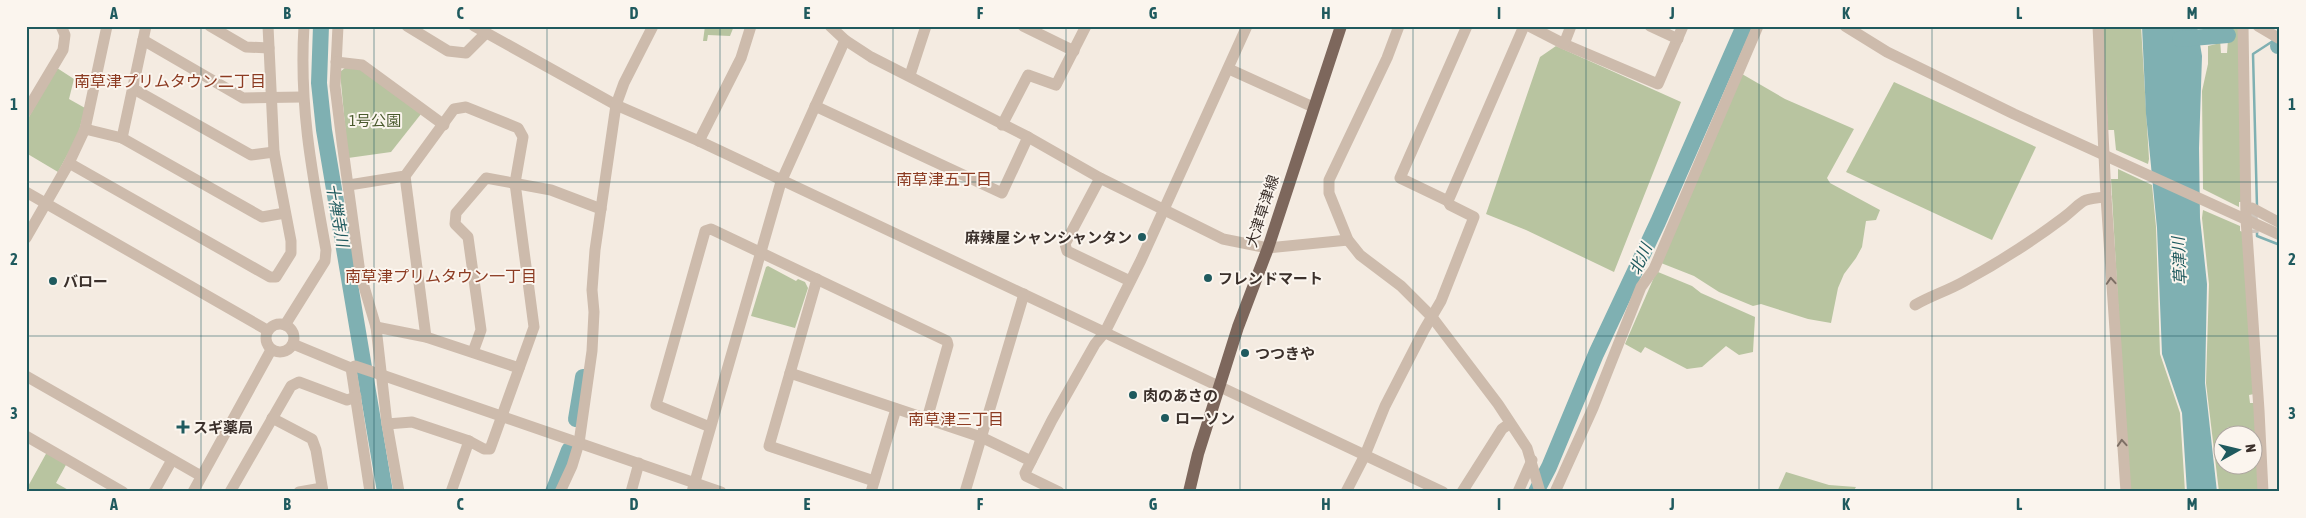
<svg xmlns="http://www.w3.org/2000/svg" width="2306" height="518" font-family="'Asap Condensed','Noto Sans JP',sans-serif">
<rect width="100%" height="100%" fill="#f4ebe1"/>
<g fill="#b8c4a0" fill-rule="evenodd">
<path d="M705 26H734L730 36 708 35 707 41H703Z"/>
<path d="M2102 26H2141L2149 159 2148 164 2116 150 2114 130H2108Z"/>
<path d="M2229 26H2239L2243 202H2239V207L2203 189 2202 91 2208 64V46L2216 44V39H2220L2221 53H2227Z"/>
<path d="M1556 46 1681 102 1614 272 1526 230 1486 214 1540 57Z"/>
<path d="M346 67 363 70 421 114 391 152 348 158 340 72Z"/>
<path d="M57 68 74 79 69 99 85 108 78 135 58 172 26 153V122Z"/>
<path d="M1742 74 1785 99 1854 129 1827 178 1830 183 1880 210 1876 220 1866 221 1862 247 1856 258 1844 274 1838 288 1831 323 1808 319 1761 304 1753 306 1719 292 1694 276 1661 263Z"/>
<path d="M1894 82 2036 147 1992 240 1846 172Z"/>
<path d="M2118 169 2152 185 2156 227 2160 354 2180 413 2185 492H2130L2128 480 2111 179H2118Z"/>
<path d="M2203 210 2240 226V231L2243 232 2254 394 2249 395 2250 403H2254L2259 492H2219L2206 383 2209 284 2202 218ZM2224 436H2254V466H2224Z"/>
<path d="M768 266 796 281 798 279 805 282 808 288 795 328 751 316 766 267Z"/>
<path d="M1658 272 1692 286 1701 293 1755 317 1753 352 1739 355 1726 346 1702 367 1687 369 1645 347 1641 353 1625 344 1655 275Z"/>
<path d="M47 452 67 463 56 483 72 492H29L26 490Z"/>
<path d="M1786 472 1829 485 1856 487 1853 492H1777Z"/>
</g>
<path fill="#7fb0b2" d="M2142 26H2197L2202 56 2199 148 2200 218 2207 284 2205 383 2217 492H2187L2182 413 2162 354 2157 228 2146 114Z"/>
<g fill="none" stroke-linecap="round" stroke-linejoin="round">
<g stroke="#7fb0b2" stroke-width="2.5">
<path d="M2257 207 2253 54 2273 41"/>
<path d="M2257 230V236L2280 245"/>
</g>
<g stroke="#7fb0b2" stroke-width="16">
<path d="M321 26 319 83 324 130 385 492"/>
<path d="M2180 39 2228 35"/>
<path d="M2278 46H2280"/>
<path d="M576 419 583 377"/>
<path d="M553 492 569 450"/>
<path d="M1536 492 1549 467 1596 354 1658 222 1744 26"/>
</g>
<path stroke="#cfc6bd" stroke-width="11" stroke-dasharray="11 5.5" stroke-linecap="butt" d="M2252 213 2253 233"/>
<g stroke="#cdbbac" stroke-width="11">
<path d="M210 26 246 47 269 48"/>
<path d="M338 26 335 86 342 142 360 273 376 327 387 424 399 492"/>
<path d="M407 26 448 51 466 53 486 33"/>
<path d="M474 26 616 105 699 141 1443 492"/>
<path d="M830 26 845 40 871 57 1028 137 1100 178 1223 239 1268 248 1348 240"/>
<path d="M1023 26 1074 51"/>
<path d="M1399 26 1387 58 1329 180V193L1348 240 1360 255 1401 286 1432 317 1498 404 1527 448 1540 492"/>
<path d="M1467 26 1400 178 1448 201 1524 26"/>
<path d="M1529 26 1564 44 1658 84 1683 26"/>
<path d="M1650 26 1678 39"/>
<path d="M1845 26 1887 52 2014 114 2280 235"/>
<path d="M2098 26 2106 197 2126 492"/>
<path d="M2243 26 2246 219 2259 410 2263 492"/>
<path d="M2258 26 2280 39"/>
<path d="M143 40 243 98 302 97"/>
<path d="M1564 44 1571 26"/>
<path d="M336 62 362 65 444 125"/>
<path d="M1229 69 1313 107"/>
<path d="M910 75 926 26"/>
<path d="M132 88 251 155 274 152"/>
<path d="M815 106 1002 193 1028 137"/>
<path d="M26 112 63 50 65 35 61 26"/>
<path d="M1002 125 1028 75 1056 85 1086 26"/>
<path d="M85 129 122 138 262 217 285 213"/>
<path d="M122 138 146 26"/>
<path d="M699 141 741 58 751 26"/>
<path d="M69 163 270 277H276L291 253V241L274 152 268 26"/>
<path d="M405 176 426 337"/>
<path d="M1100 178 1065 244 1067 251 1130 281"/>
<path d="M349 185 405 176 454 109 466 107 518 128 523 137 515 183 534 327 490 449H484L469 441 412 422 387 424"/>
<path d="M26 192 267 330"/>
<path d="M2252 208 2280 223"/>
<path d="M26 238 69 163 85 129 107 26"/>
<path d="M817 279 769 446 874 481"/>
<path d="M1915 305C1930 296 1947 291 1963 282 1998 263 2031 242 2063 218 2084 202 2078 199 2106 197"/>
<circle cx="280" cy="338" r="14"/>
<path d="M285 325 325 261 326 250C312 173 299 106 304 26"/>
<path d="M376 327 426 337 519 368"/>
<path d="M293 344 351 368 355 366 382 375 721 492"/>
<path d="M473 352 481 330 468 237 455 224 456 213 486 178 551 190 601 209"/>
<path d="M351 368 370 492"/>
<path d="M790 373 981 437 1031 461"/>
<path d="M26 376 201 476"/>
<path d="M272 418 312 439 316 450 323 492"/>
<path d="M710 427 656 405 704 235 705 231 711 229 947 341 948 345 927 419"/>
<path d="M26 436 123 492"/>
<path d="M154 492 172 460"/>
<path d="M193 492 271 350"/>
<path d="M230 492 291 386 299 382 347 400 356 397"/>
<path d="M299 492 322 488"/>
<path d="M451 492 469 441"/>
<path d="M560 492 572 466 579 443 592 351 594 312 592 290 595 250 616 105 624 83 653 26"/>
<path d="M631 492 639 463"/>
<path d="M692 492 781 182 845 40"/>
<path d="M871 492 896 409"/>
<path d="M965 492 1024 294"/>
<path d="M1059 492 1026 476 1025 473 1052 420 1095 344 1105 332 1141 260 1247 26"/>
<path d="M1346 492 1365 455 1385 406 1424 330 1441 301 1474 217 1450 205 1448 201"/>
<path d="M1462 492 1502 429 1509 424"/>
<path d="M1518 492 1532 460"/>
<path d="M1555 492 1593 408 1641 287 1654 269 1758 26"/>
</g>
<path stroke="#7d675c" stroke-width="12" d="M1189 492 1198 454 1238 327 1268 248 1341 26"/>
</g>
<defs><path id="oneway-chevron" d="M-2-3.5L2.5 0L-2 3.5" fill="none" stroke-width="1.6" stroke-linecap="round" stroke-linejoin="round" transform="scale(1.25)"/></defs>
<g stroke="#7d6f65">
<use href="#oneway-chevron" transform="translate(2111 281) rotate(-94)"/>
<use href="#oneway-chevron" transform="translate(2122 443) rotate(-94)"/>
</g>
<path fill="none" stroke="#1f5a5e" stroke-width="1" stroke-opacity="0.55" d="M201 26V492M374 26V492M547 26V492M720 26V492M893 26V492M1066 26V492M1240 26V492M1413 26V492M1586 26V492M1759 26V492M1932 26V492M2105 26V492M26 182H2280M26 336H2280"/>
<g fill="#1f5a5e" stroke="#fbf5ee" stroke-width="2">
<circle cx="1142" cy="237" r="5"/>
<circle cx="1208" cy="278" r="5"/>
<circle cx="53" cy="281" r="5"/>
<circle cx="1245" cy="353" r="5"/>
<circle cx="1133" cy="395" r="5"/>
<circle cx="1165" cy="418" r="5"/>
<path d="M180.5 419.5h5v5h5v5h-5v5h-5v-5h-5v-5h5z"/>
</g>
<g text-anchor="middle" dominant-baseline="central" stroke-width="4" stroke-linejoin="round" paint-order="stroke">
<g font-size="15" fill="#4a5a2e" stroke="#fbf5ee">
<text x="375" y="120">1号公園</text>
</g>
<g font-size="15" fill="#3b302b" stroke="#fbf5ee">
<text transform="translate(1262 211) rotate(-72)">大津草津線</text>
</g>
<g font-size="15" font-weight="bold" fill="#3b302b" stroke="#fbf5ee" text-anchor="start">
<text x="1132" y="237" text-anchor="end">麻辣屋 シャンシャンタン</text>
<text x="1218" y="278">フレンドマート</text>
<text x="63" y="281">バロー</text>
<text x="1255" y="353">つつきや</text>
<text x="1143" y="395">肉のあさの</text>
<text x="1175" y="418">ローソン</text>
<text x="193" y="427">スギ薬局</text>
</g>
<g font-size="16" fill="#8c3b22" stroke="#fbf5ee">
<text x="170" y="81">南草津プリムタウン二丁目</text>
<text x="944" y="179">南草津五丁目</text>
<text x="441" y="276">南草津プリムタウン一丁目</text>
<text x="956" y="419">南草津三丁目</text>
</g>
<g font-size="16" font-style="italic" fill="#1f5a5e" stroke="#fbf5ee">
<text transform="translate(338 215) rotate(80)">十禅寺川</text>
<text transform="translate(1640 259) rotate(-66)">北川</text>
<text transform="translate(2179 261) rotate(-93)">草津川</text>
</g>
</g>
<rect width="2306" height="518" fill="none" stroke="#fbf5ee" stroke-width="55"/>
<g transform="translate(2238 450) rotate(82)"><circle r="24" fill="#fbf5ee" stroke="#aea6a0"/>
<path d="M0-4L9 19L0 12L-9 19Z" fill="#1f5a5e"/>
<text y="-8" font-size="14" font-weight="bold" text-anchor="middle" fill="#3b302b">N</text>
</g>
<rect x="28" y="28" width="2250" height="462" fill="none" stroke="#1f5a5e" stroke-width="2"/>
<g font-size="16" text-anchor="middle" font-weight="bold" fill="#1f5a5e">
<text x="114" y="19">A</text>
<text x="287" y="19">B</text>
<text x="460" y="19">C</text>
<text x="634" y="19">D</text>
<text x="807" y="19">E</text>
<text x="980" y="19">F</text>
<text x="1153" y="19">G</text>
<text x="1326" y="19">H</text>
<text x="1499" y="19">I</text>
<text x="1672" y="19">J</text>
<text x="1846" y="19">K</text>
<text x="2019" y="19">L</text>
<text x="2192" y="19">M</text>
<text x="14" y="110">1</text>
<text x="2292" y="110">1</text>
<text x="14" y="265">2</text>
<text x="2292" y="265">2</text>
<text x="14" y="419">3</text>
<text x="2292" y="419">3</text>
<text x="114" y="510">A</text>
<text x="287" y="510">B</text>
<text x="460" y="510">C</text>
<text x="634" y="510">D</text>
<text x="807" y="510">E</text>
<text x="980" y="510">F</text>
<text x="1153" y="510">G</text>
<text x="1326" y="510">H</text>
<text x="1499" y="510">I</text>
<text x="1672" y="510">J</text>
<text x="1846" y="510">K</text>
<text x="2019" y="510">L</text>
<text x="2192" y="510">M</text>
</g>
</svg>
